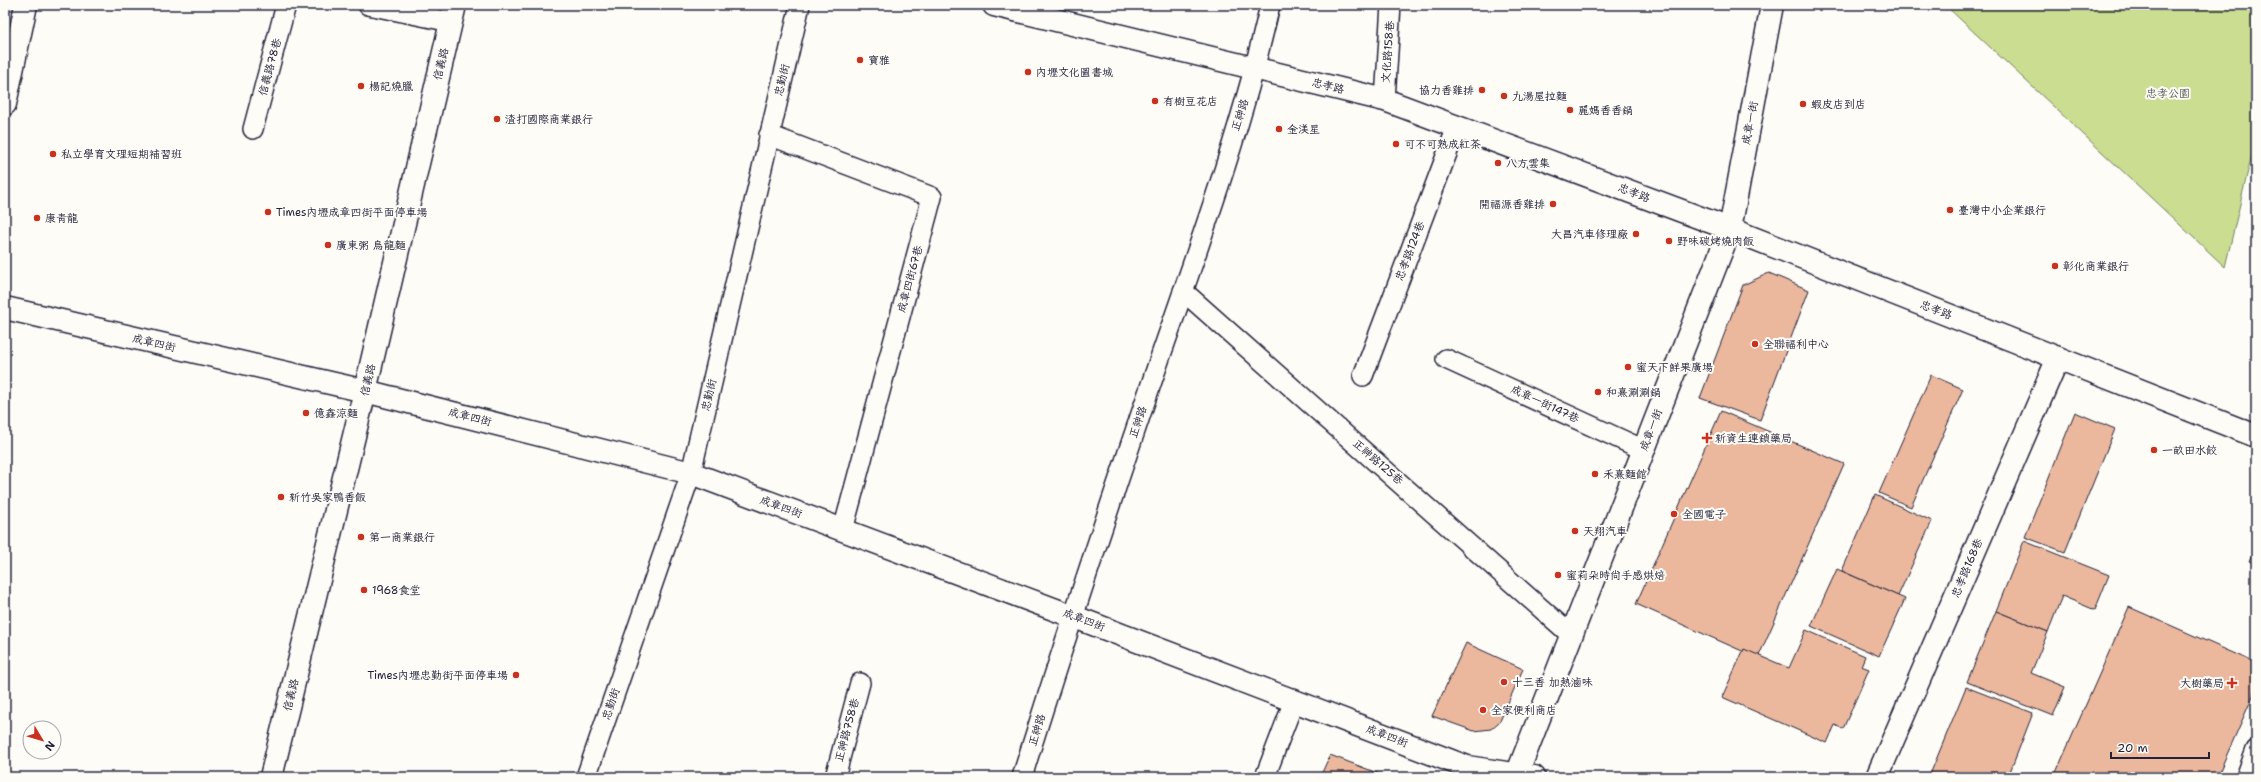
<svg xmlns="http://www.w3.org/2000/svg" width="2261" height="782" font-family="'Shantell Sans','LXGW WenKai TC',sans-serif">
<rect width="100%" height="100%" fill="#fdfcf7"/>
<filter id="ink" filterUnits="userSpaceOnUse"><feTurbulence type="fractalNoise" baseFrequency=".025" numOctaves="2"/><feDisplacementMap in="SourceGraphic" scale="8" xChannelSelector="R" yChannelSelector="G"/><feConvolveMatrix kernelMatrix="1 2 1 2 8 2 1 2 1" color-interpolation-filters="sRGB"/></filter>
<g filter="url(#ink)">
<path fill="#cbdd91" stroke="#768066" d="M1945 5H2256V137L2225 267Z"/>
<g fill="#ebb89d" stroke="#22223b">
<path d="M1769 273 1809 290 1760 420 1700 398 1743 285Z"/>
<path d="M1931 375 1963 389 1911 507 1879 493Z"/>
<path d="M1721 411 1844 464 1758 658 1636 604Z"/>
<path d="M2075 412 2115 429 2065 552 2025 537Z"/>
<path d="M1875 495 1932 521 1898 596 1842 571Z"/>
<path d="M2024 541 2109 575 2095 610 2062 596 2048 632 1996 611Z"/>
<path d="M2256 545V564L2249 561Z"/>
<path d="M1837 569 1905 599 1879 656 1811 626Z"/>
<path d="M2129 607 2256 663V689L2217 777H2054Z"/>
<path d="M1996 611 2048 632 2031 673 2065 687 2053 716 1967 682Z"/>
<path d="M1806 630 1865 656 1861 666 1869 669 1843 729 1835 725 1827 743 1722 697 1744 649 1789 668Z"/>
<path d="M1466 643 1523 669 1500 721 1491 729 1474 731 1432 716Z"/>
<path d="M1966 687 2033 713 2008 777H1929Z"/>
<path d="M1330 755 1388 777H1320Z"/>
</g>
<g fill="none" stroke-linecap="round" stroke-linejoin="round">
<g stroke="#22223b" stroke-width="22">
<g id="service">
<path d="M368 5 451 22"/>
<path d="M1385 100 1391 5"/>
<path d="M253 129 286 5"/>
<path d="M769 135 932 197 843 530"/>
<path d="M1183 291 1571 635"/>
<path d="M1446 359 1644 450"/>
<path d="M1363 376 1457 127"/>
<path d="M586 777 691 473 800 5"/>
<path d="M835 777 860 683"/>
<path d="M1022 777C1066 635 1113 495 1161 355 1201 240 1243 124 1270 5"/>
<path d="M1265 777 1294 701"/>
<path d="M2246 777 2256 750"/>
</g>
</g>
<g stroke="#22223b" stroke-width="25">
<g id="minor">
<path d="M994 5 1385 100 1730 229 2256 436"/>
<path d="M5 104 26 5"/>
<path d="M5 308 365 391 691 473 1072 616 1467 767 1534 777"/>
<path d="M271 777 365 391 455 5"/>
<path d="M1516 777 1730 229 1772 5"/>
<path d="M1877 777 2058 358"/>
</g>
</g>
<use href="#service" stroke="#fdfcf7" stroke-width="19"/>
<use href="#minor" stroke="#fdfcf7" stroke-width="22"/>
</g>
</g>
<g fill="#c8321e" stroke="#fdfcf7" stroke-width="1.5">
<circle cx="860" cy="60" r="4"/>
<circle cx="1028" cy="72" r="4"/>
<circle cx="361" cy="86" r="4"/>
<circle cx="1482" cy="90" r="4"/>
<circle cx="1504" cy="96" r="4"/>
<circle cx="1155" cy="101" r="4"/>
<circle cx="1803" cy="104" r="4"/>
<circle cx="1570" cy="110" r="4"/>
<circle cx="497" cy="119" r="4"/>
<circle cx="1279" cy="129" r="4"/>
<circle cx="1396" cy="144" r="4"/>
<circle cx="53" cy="154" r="4"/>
<circle cx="1498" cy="163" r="4"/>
<circle cx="1553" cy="204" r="4"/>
<circle cx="1950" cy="210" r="4"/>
<circle cx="268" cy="212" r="4"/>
<circle cx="37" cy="218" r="4"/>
<circle cx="1636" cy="234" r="4"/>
<circle cx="1669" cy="241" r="4"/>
<circle cx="328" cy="245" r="4"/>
<circle cx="2055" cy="266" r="4"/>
<circle cx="1755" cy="344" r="4"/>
<circle cx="1628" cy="367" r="4"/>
<circle cx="1598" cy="392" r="4"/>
<circle cx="306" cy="413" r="4"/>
<path d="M1705 432h4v4h4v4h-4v4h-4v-4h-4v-4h4z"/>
<circle cx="2154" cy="450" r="4"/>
<circle cx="1595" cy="474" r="4"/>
<circle cx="281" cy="497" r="4"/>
<circle cx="1674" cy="514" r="4"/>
<circle cx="1575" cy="531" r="4"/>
<circle cx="361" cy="537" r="4"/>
<circle cx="1558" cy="575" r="4"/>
<circle cx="364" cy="590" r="4"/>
<circle cx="516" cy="675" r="4"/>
<circle cx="1504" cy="682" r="4"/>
<path d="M2230 677h4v4h4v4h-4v4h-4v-4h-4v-4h4z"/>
<circle cx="1483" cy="710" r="4"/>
</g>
<g text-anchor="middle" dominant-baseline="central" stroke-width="4" stroke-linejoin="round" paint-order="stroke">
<g font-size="11" fill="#22223b" stroke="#fdfcf7">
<text transform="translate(1388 52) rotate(-86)">文化路158巷</text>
<text transform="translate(441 64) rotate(-77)">信義路</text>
<text transform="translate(270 67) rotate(-75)">信義路78巷</text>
<text transform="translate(782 80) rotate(-77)">忠勤街</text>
<text transform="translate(1328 86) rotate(14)">忠孝路</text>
<text transform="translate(1240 115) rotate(-72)">正神路</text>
<text transform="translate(1750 123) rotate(-79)">成章一街</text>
<text transform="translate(1634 193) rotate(21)">忠孝路</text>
<text transform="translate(1410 251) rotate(-69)">忠孝路124巷</text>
<text transform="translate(910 279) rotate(-75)">成章四街67巷</text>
<text transform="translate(1936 310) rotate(21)">忠孝路</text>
<text transform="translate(154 343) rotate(13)">成章四街</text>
<text transform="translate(368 380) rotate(-77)">信義路</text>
<text transform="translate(709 395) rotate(-77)">忠勤街</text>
<text transform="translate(1545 404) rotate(25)">成章一街147巷</text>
<text transform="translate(470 417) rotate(14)">成章四街</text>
<text transform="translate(1138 422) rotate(-71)">正神路</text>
<text transform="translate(1651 430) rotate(-69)">成章一街</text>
<text transform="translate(1378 462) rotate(41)">正神路125巷</text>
<text transform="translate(781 507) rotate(20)">成章四街</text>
<text transform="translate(1967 568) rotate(-67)">忠孝路168巷</text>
<text transform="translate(1084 620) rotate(21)">成章四街</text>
<text transform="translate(291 695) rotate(-76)">信義路</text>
<text transform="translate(611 704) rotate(-71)">忠勤街</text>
<text transform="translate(847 730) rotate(-75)">正神路758巷</text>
<text transform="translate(1037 730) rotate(-73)">正神路</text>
<text transform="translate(1387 736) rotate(21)">成章四街</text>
</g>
<g font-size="11" fill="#22223b" stroke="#fdfcf7" text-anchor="start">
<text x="868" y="60">寶雅</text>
<text x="1036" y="72">內壢文化圖書城</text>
<text x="369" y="86">楊記燒臘</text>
<text x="1474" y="90" text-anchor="end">協力香雞排</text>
<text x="1512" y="96">九湯屋拉麵</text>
<text x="1163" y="101">有樹豆花店</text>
<text x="1811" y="104">蝦皮店到店</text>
<text x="1578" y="110">麗媽香香鍋</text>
<text x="505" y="119">渣打國際商業銀行</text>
<text x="1287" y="129">金渼星</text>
<text x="1404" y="144">可不可熟成紅茶</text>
<text x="61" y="154">私立學育文理短期補習班</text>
<text x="1506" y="163">八方雲集</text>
<text x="1545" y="204" text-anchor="end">開福源香雞排</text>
<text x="1958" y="210">臺灣中小企業銀行</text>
<text x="276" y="212">Times內壢成章四街平面停車場</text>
<text x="45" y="218">康青龍</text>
<text x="1628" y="234" text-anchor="end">大昌汽車修理廠</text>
<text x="1677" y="241">野味碳烤燒肉飯</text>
<text x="336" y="245">廣東粥 烏龍麵</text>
<text x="2063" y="266">彰化商業銀行</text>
<text x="1763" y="344">全聯福利中心</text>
<text x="1636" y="367">蜜天下鮮果廣場</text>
<text x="1606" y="392">和熹涮涮鍋</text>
<text x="314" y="413">億鑫涼麵</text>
<text x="1715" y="438">新資生連鎖藥局</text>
<text x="2162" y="450">一畝田水餃</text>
<text x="1603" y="474">禾熹麵館</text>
<text x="289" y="497">新竹吳家鴨香飯</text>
<text x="1682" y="514">全國電子</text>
<text x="1583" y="531">天翔汽車</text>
<text x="369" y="537">第一商業銀行</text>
<text x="1566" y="575">蜜莉朵時尚手感烘焙</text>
<text x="372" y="590">1968食堂</text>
<text x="508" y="675" text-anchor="end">Times內壢忠勤街平面停車場</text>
<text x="1512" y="682">十三香 加熱滷味</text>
<text x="2224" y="683" text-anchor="end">大樹藥局</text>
<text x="1491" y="710">全家便利商店</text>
</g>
<g font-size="11" fill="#555a55" stroke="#fdfcf7">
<text x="2168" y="93">忠孝公園</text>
</g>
</g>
<rect width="2261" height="782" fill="none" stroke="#fdfcf7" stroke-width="20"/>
<rect x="10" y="10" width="2241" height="762" fill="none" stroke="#22223b" stroke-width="1.5" filter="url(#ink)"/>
<g transform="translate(42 740) rotate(128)"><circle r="19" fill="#fdfcf7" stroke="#a5a5ac"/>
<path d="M0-3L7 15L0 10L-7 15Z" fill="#c8321e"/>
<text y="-6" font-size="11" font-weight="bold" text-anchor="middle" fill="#22223b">N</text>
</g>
<path d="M2111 752v6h98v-6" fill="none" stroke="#22223b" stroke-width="2"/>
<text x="2117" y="752" font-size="12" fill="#22223b" stroke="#fdfcf7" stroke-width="3" paint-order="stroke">20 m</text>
</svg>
